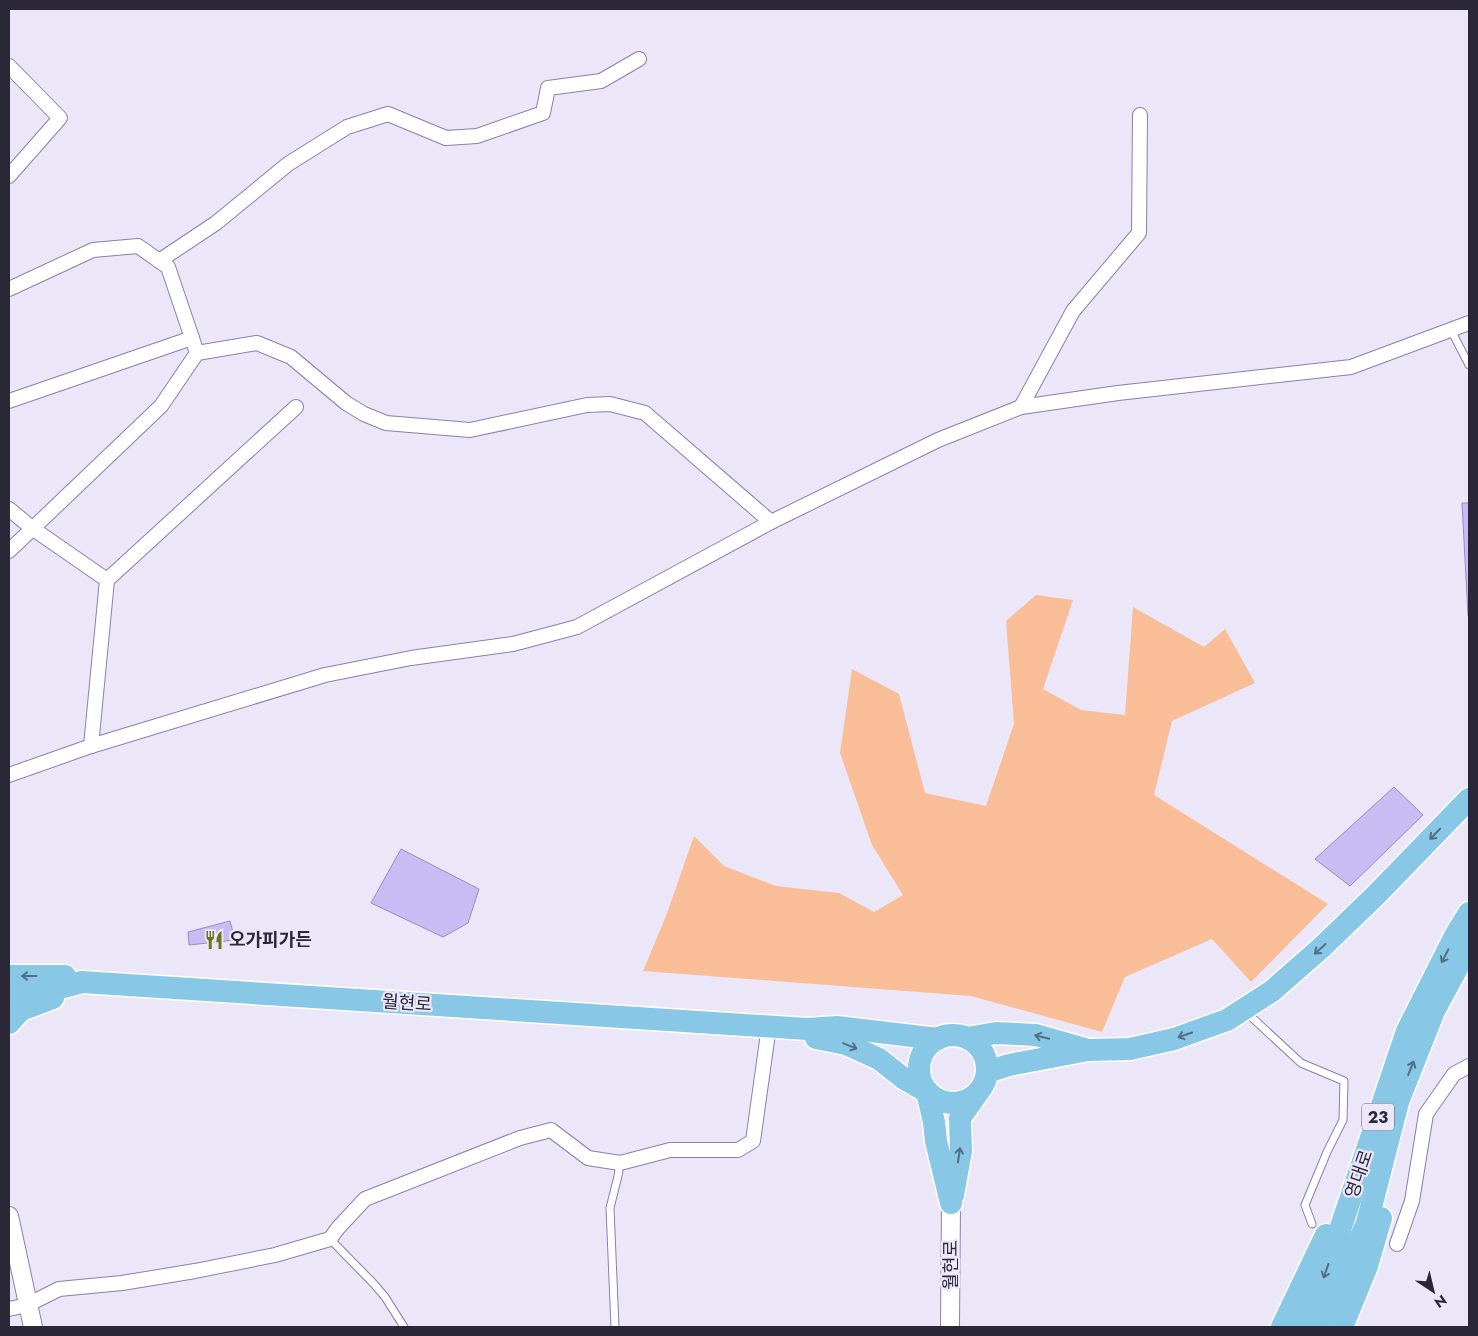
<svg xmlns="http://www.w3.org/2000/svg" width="1478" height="1336" font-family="Jost,'Noto Sans KR',sans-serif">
<rect width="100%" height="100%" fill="#ebe7f9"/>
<path fill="#f9be97" d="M1036 595 1073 600 1043 689 1081 710 1125 715 1133 607 1204 647 1225 629 1255 683 1172 721 1154 795 1328 904 1251 982 1212 939 1125 977 1102 1032 971 996 643 971 666 916 694 836 724 866 776 886 839 893 874 912 903 895 872 845 840 753 852 669 899 694 925 793 986 806 1014 724 1006 621Z"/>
<g fill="#c7bcf3" stroke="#968eb7">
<path d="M1462 503H1469V616H1468Z"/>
<path d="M1394 787 1423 815 1350 886 1315 859Z"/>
<path d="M401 849 479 889 468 923 443 937 371 903Z"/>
<path d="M230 921 235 940 189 945 188 932Z"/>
</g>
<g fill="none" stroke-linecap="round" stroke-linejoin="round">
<g stroke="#8880a9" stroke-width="9">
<g id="service">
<path d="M1451 330 1469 365"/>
<path d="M1246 1012 1301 1063 1344 1081 1343 1120 1327 1152 1305 1205 1312 1224"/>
<path d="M330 1239 374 1284 385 1297 404 1327"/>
<path d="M615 1327 610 1208 618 1176 620 1163"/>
</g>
</g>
<g stroke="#8880a9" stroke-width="16">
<g id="minor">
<path d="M9 66 60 118 9 176"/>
<path d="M159 261 216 223 288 164 347 127 388 114 446 138 477 136 543 113 548 88 601 81 639 59"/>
<path d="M9 289 93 250 138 246 168 267 197 353"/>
<path d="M9 401 192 338"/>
<path d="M1021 407 1073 311 1139 233 1140 115"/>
<path d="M9 509 32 528 107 580 91 746"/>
<path d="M9 551 161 406 197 353 257 343 291 357 346 403 364 414 386 423 470 430 587 405 610 404 645 413 771 522"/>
<path d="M107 580 296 407"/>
<path d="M9 775 91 746 325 675 411 658 513 644 577 627 771 522 938 440 1021 407 1118 393 1351 367 1469 323"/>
<path d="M1397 1244 1412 1201 1426 1114 1454 1074 1469 1066"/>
<path d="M9 1309 27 1305 59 1289 122 1283 195 1271 275 1255 330 1239 338 1228 365 1199 520 1138 551 1130 588 1158 620 1163 670 1150H738L753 1141 769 1026"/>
</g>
</g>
<g stroke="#8880a9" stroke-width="20">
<g id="tertiary">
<path d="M9 1216 33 1327"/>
<path d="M950 1327 951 1203"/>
</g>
</g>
<g stroke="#fff" stroke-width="25">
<g id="primary">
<path d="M9 976H65"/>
<path d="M9 995 52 990 82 982 807 1029 837 1027 938 1039"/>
<path d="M9 1023 21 1010 53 998"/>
<circle cx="953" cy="1069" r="34"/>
<path d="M816 1038 846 1044 879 1059 903 1078 927 1092 934 1122 936 1141 951 1203"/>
<path d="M967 1038 996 1033 1036 1035 1085 1049"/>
<path d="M987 1072 1009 1065 1088 1050 1130 1049 1174 1039 1227 1020 1272 991 1321 948 1376 895 1469 799"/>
<path d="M953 1195 961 1151 960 1118 977 1094"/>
<path d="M1282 1327 1326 1235"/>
<path d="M1300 1327 1323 1280 1407 1031 1455 936 1469 913"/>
<path d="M1319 1327 1367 1223 1398 1102 1434 1011 1469 946"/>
<path d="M1342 1327 1367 1266 1381 1218"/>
</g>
</g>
<use href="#service" stroke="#fff" stroke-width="7"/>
<use href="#minor" stroke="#fff" stroke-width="14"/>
<use href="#tertiary" stroke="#fff" stroke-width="18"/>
<use href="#primary" stroke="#88c7e5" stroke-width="22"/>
</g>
<defs><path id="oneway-shaft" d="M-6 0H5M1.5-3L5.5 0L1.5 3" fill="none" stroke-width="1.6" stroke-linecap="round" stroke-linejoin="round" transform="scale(1.25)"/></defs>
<g stroke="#546f85">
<use href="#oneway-shaft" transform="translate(1435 834) rotate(134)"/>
<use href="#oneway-shaft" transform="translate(1320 949) rotate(138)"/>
<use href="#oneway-shaft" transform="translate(1445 956) rotate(117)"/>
<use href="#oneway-shaft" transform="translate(29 976) rotate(180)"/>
<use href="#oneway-shaft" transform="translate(1185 1035) rotate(161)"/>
<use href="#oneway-shaft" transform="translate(1042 1037) rotate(-166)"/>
<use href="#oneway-shaft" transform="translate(850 1046) rotate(22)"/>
<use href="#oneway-shaft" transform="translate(1411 1068) rotate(-68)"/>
<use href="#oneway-shaft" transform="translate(959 1155) rotate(-82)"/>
<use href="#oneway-shaft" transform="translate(1326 1271) rotate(109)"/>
</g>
<defs>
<g id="restaurant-bare" transform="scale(1.5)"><path d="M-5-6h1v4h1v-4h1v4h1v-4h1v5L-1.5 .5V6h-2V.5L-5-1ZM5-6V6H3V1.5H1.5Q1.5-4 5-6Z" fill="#6d741d" stroke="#ebe7f9" stroke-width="2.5" paint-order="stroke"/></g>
</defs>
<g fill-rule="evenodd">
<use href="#restaurant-bare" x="214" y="940"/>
</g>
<g text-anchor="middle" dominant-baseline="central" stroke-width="4.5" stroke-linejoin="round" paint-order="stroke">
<rect fill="#ebe7f9" stroke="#646171" stroke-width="1" x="1362" y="1103.5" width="32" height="27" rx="4"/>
<g font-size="16" font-weight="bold" fill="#2a2737">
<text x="1378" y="1117">23</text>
</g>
<g font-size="18" font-weight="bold" fill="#2a2737" stroke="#ebe7f9" text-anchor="start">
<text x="229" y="940">오가피가든</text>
</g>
<g font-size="18" fill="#2a2737" stroke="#ebe7f9">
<text transform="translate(407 1003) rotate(4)">월현로</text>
<text transform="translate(1359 1174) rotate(-71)">영대로</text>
<text transform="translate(951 1265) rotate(-90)">월현로</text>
</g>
</g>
<rect width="1478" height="1336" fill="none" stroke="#2a2737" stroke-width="20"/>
<g transform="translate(1433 1291) rotate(145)" stroke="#ebe7f9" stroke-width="4" paint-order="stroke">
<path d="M0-4L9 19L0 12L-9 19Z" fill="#2a2737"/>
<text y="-8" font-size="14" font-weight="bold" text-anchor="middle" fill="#2a2737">N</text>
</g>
</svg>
